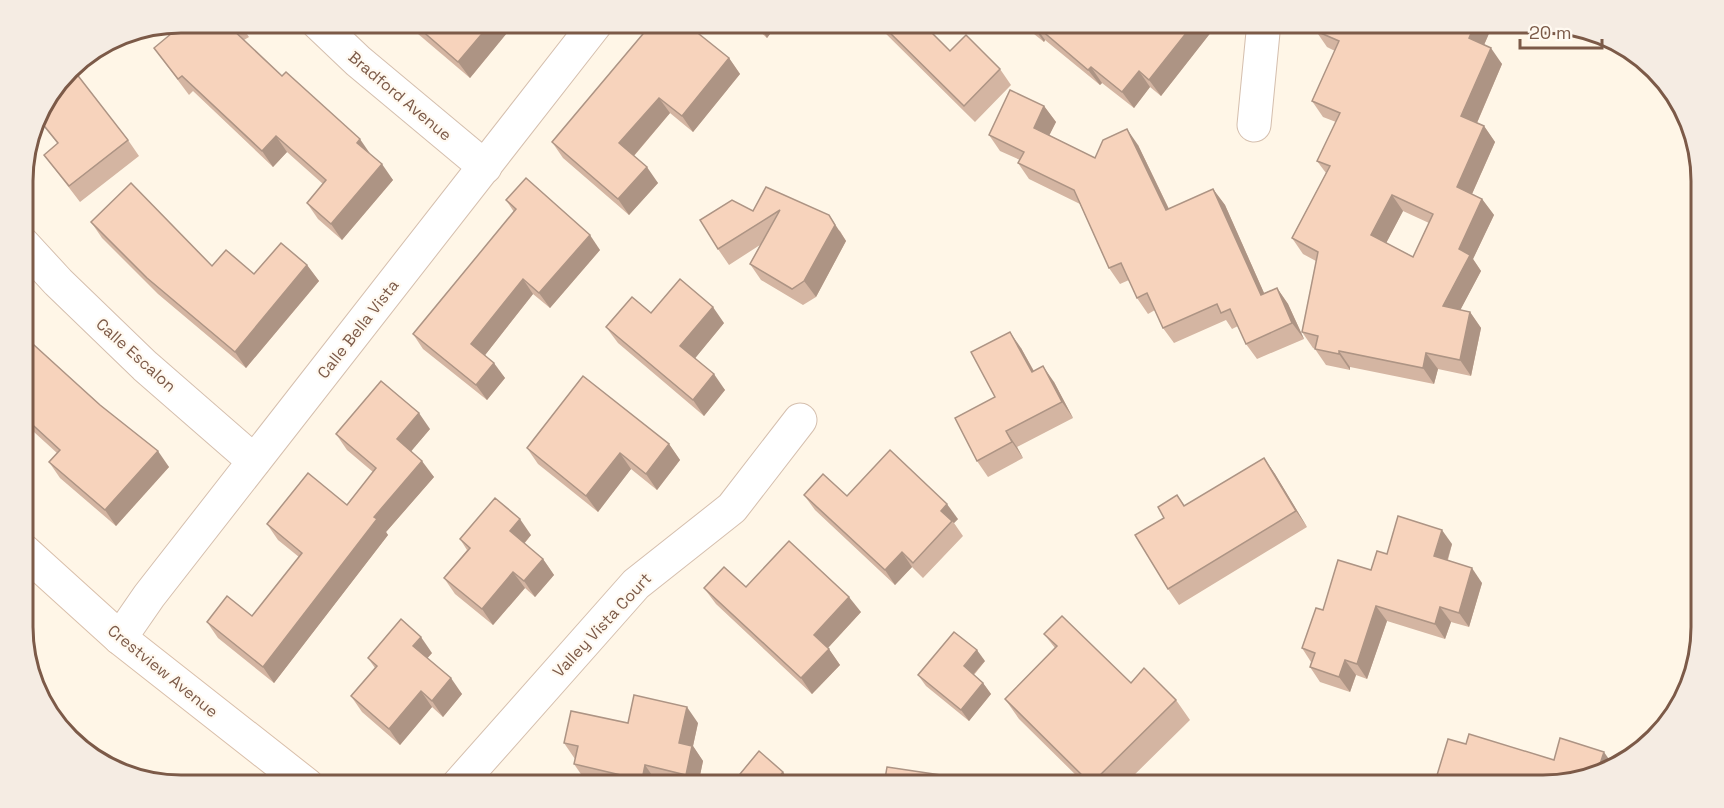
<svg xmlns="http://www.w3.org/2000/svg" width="1724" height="808" font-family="'Space Grotesk',sans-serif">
<rect width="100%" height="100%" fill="#fff6e7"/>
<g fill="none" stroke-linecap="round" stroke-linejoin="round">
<g stroke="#d5bfae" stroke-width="35">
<g id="street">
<path d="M317 22 358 61 485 167"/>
<path d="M1254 125 1264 22"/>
<path d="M23 244 58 282 145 366 254 461"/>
<path d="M120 638 149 596 597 22"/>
<path d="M458 785 636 584 732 508 800 420"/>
</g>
</g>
<g stroke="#d9bfaa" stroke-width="35">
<path id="secondary" d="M24 551 120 638 307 785"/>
</g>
<use href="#street" stroke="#fff" stroke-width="33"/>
<use href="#secondary" stroke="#fff" stroke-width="33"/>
</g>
<g fill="#d4b5a2" fill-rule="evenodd">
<path d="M181 22H239L249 37 244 40 282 76 371 155 393 180 342 240 318 219 307 203 323 184 287 152 273 167 193 91 189 95 165 63 154 48 178 29 174 24Z"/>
<path d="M407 22H516L470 78 411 28Z"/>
<path d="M749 22H779L767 38Z"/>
<path d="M874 22H921L950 51 1000 69 1011 85 975 122Z"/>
<path d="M1019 22H1219L1161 96 1150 87 1134 108 1102 83 1100 85 1045 40 1044 42Z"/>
<path d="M1494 22 1484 45 1502 64 1477 123 1484 126 1495 142 1472 194 1482 199 1494 215 1473 259 1481 271 1460 310 1470 312 1481 328 1471 376 1438 369 1434 384 1350 367V370L1326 365 1315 349 1313 348 1302 332 1316 261 1303 254 1292 238 1326 173 1317 161 1336 122 1323 117 1312 101 1335 51 1327 47 1316 31ZM1403 211 1429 223 1413 257 1386 243Z"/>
<path d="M83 58V59L73 66 76 62Z"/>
<path d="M729 58 740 74 693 132 670 113 634 156 658 183 629 215 563 158 552 142Z"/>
<path d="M1044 106 1056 122 1049 135 1095 158 1138 145 1169 209 1213 189 1225 205 1264 293 1277 288 1288 304 1304 339 1257 359 1246 344 1238 326 1232 329 1226 320 1174 343 1163 328 1155 310 1148 314 1137 298 1129 280 1120 284 1109 268 1080 204 1029 179 1018 163 1020 160 1000 151 989 135Z"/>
<path d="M39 111 128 140 139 156 80 202 44 155 58 144 37 118Z"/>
<path d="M766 187 840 231 846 241 816 297 803 305 761 280 750 264 760 245 729 265 718 249 753 211Z"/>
<path d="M506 200 600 250 550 308 533 294 485 355 505 378 487 400 423 349 413 334 514 212Z"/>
<path d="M91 222 212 266 254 274 307 265 319 281 246 368 158 294 102 238Z"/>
<path d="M651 313 724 323 695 358 725 390 704 416 618 343 606 327Z"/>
<path d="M23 335 169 467 116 526 60 478 49 462 57 453 23 422Z"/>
<path d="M1021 348 1034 371 1054 382 1073 418 1017 447 1023 458 988 477 977 461 995 397Z"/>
<path d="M430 429 411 451 434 477 386 532 388 535 274 683 218 638 207 622 252 616 299 557 278 540 267 524 347 505 373 472 347 450 336 434Z"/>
<path d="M669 444 680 460 657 490 631 469 598 512 538 464 527 448Z"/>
<path d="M1264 458 1275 474 1307 527 1179 605 1168 589 1177 495 1185 506Z"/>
<path d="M804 495 847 496 958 519 954 523 963 536 923 578 912 567 895 585 815 510Z"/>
<path d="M531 535 524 544 543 559 554 575 535 597 525 588 493 625 455 594 444 578 467 550 460 539Z"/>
<path d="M1452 544 1448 560 1482 583 1469 627 1451 622 1445 639 1387 621 1367 679 1356 675 1350 692 1320 682 1310 667 1311 662 1302 648 1323 610 1371 570 1387 554Z"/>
<path d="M746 587 861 612 828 648 840 665 812 694 716 604 704 588Z"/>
<path d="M1044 634 1131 683 1176 700 1190 720 1124 785H1086L1019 719 1005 699 1055 648Z"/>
<path d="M432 653 427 658 462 694 443 717 432 707 400 745 362 712 351 696 375 668 368 658Z"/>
<path d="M985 661 974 675 983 683 991 694 969 721 926 686 918 675Z"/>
<path d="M628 723H698L693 746 703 761 698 785H674L656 781 655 785H609L585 780 574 764 575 759 564 743Z"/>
</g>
<g fill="#ad9484">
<path d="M492 22H516L470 78 458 62Z"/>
<path d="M757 22H779L767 38Z"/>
<path d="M1195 22H1219L1161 96 1149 80Z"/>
<path d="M1476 22H1494L1480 54 1469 38Z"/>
<path d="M1034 24 1045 40 1044 42 1033 26Z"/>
<path d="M1491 48 1502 64 1473 132 1461 116Z"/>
<path d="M729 58 740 74 693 132 682 116Z"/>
<path d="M1091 67 1102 83 1100 85 1088 70Z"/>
<path d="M1139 71 1150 87 1134 108 1122 92Z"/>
<path d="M659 98 670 113 631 159 619 143Z"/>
<path d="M1044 106 1056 122 1045 144 1034 128Z"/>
<path d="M1484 126 1495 142 1468 203 1457 187Z"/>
<path d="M1127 129 1138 145 1177 226 1166 210Z"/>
<path d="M276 136 287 152 273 167 262 151Z"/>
<path d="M360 139 371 155 357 143Z"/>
<path d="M382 164 393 180 342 240 331 224Z"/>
<path d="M647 167 658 183 629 215 618 199Z"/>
<path d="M1213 189 1225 205 1272 311 1261 295Z"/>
<path d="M1392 195 1403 211 1382 251 1371 235Z"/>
<path d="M1482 199 1494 215 1473 259 1481 271 1454 322 1443 306 1459 249Z"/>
<path d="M829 215 846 241 816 297 804 281Z"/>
<path d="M590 235 600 250 550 308 539 293Z"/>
<path d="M307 265 319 281 246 368 235 352Z"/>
<path d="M523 279 533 294 482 359 471 344Z"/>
<path d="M1277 288 1288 304 1304 339 1292 323Z"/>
<path d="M713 307 724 323 692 362 680 346Z"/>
<path d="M1470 312 1481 328 1471 376 1460 360Z"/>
<path d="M1010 332 1021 348 1043 388 1032 372Z"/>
<path d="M1339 351 1350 367V370L1339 354Z"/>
<path d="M1426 353 1438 369 1434 384 1423 368Z"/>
<path d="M494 363 505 378 487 400 476 385Z"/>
<path d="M1043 366 1054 382 1073 418 1062 402Z"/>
<path d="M714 374 725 390 704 416 693 400Z"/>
<path d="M419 413 430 429 408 455 397 439Z"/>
<path d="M1006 431 1017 447 1023 458 1012 442Z"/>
<path d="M669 444 680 460 657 490 646 474Z"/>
<path d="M158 451 169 467 116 526 105 510Z"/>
<path d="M620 453 631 469 598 512 586 496Z"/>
<path d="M1264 458 1275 474 1307 527 1296 511Z"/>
<path d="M422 461 434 477 386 532 388 535 274 683 263 667 374 517Z"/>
<path d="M947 504 958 519 954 523 941 511Z"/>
<path d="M520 519 531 535 521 547 510 531Z"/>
<path d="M1442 530 1452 544 1444 571 1434 556Z"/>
<path d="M902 552 912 567 895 585 885 570Z"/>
<path d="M543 559 554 575 535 597 524 581Z"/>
<path d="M1472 568 1482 583 1469 627 1459 613Z"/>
<path d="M513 572 525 588 493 625 482 609Z"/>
<path d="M849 597 861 612 825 651 814 635Z"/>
<path d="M1376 606 1387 621 1367 679 1357 664Z"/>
<path d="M1440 607 1451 622 1445 639 1435 624Z"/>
<path d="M421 637 432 653 424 662 413 646Z"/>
<path d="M829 649 840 665 812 694 801 678Z"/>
<path d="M977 650 985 661 971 677 964 666Z"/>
<path d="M1345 660 1356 675 1350 692 1339 677Z"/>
<path d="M451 678 462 694 443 717 432 701Z"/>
<path d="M983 683 991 694 969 721 961 710Z"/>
<path d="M421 691 432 707 400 745 389 729Z"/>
<path d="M687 707 698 723 693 746 703 761 698 785H693L686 775 679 743Z"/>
<path d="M1604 752 1613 765 1598 770Z"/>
<path d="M645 765 656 781 655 785H646L642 780Z"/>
<path d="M783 772 791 783 789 785H772Z"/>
</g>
<g fill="#f7d3bc" stroke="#ad9484" stroke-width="1.5" fill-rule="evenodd">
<path d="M181 22H235L230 27 282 76 286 72 360 139 357 143 382 164 331 224 307 203 326 180 276 136 262 151 182 76 178 79 154 48 178 28 175 24Z"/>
<path d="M412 22H492L458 62Z"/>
<path d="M653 22H684L729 58 682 116 659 98 619 143 647 167 618 199 552 142Z"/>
<path d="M879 22H921L950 51 966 35 1000 69 964 106Z"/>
<path d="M1028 22H1195L1149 80 1139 71 1122 92 1091 67 1088 70 1034 24 1033 26Z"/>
<path d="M1320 22H1476L1469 38 1491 48 1461 116 1484 126 1457 187 1482 199 1459 249 1470 255 1443 306 1470 312 1460 360 1426 353 1423 368 1339 351V354L1315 349 1318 336 1302 332 1318 252 1292 238 1330 166 1317 161 1340 113 1312 101 1339 41 1316 31ZM1392 195 1433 214 1413 257 1371 235Z"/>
<path d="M72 68 128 140 69 186 44 155 58 143 37 117 39 111Z"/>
<path d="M1010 90 1044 106 1034 128 1095 158 1103 140 1127 129 1166 210 1213 189 1261 295 1277 288 1292 323 1246 344 1230 309 1221 313 1217 304 1163 328 1147 293 1137 298 1121 263 1109 268 1074 190 1018 163 1024 152 989 135Z"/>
<path d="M526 178 590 235 539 293 523 279 471 344 494 363 476 385 413 334 516 209 506 200Z"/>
<path d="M131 183 212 266 226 250 254 274 281 243 307 265 235 352 147 278 91 222Z"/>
<path d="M766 187 829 215 835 225 804 281 792 289 750 264 780 210 718 249 700 220 732 200 753 211Z"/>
<path d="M680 279 713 307 680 346 714 374 693 400 606 327 632 297 651 313Z"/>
<path d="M1010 332 1032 372 1043 366 1062 402 1006 431 1012 442 977 461 955 418 995 397 971 352Z"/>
<path d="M23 335 100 405 158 451 105 510 49 462 60 450 23 416Z"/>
<path d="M583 376 669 444 646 474 620 453 586 496 527 448Z"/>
<path d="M381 381 419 413 397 439 422 461 374 517 377 519 263 667 207 622 227 596 252 616 302 553 267 524 308 473 347 505 376 468 336 434Z"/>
<path d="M890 450 947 504 941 511 952 521 913 563 902 552 885 570 804 495 823 474 847 496Z"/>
<path d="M1264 458 1296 511 1168 589 1135 535 1164 518 1158 507 1177 495 1184 506Z"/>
<path d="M495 498 520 519 510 531 543 559 524 581 513 572 482 609 444 578 470 548 460 539Z"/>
<path d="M1398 516 1442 530 1434 556 1472 568 1459 613 1440 607 1435 624 1376 606 1357 664 1345 660 1339 677 1310 667 1315 653 1302 648 1316 608 1323 610 1338 560 1371 570 1377 551 1387 554Z"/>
<path d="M789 541 849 597 814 635 829 649 801 678 704 588 724 567 746 587Z"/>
<path d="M1062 616 1131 683 1144 668 1176 700 1091 784 1005 699 1057 646 1044 634Z"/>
<path d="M401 619 421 637 413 646 451 678 432 701 421 691 389 729 351 696 377 666 368 658Z"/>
<path d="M954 632 977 650 964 666 983 683 961 710 918 675Z"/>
<path d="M634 695 687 707 679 743 692 746 686 775 645 765 642 780 574 764 578 746 564 743 571 711 628 723Z"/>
<path d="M1469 734 1554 760 1560 738 1604 752 1598 770 1553 785H1434L1448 739 1466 744Z"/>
<path d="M759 751 783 772 772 785H731Z"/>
<path d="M887 767 1008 785H884Z"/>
</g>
<g text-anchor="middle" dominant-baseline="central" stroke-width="4.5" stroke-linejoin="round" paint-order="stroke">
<g font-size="16" fill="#7c5a48" stroke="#fff9f0">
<text transform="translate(400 96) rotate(40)">Bradford Avenue</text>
<text transform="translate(358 329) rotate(-52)">Calle Bella Vista</text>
<text transform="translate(136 355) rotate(42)">Calle Escalon</text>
<text transform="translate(602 625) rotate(-47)">Valley Vista Court</text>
<text transform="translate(163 671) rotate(39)">Crestview Avenue</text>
</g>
</g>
<path d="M0 0H1724V808H0ZM181 33H1543A148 148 0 0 1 1691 181V627A148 148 0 0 1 1543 775H181A148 148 0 0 1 33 627V181A148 148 0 0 1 181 33Z" fill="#f5ece3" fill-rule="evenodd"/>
<path fill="none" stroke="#7c5a48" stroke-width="3" d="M181 33H1543A148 148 0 0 1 1691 181V627A148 148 0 0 1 1543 775H181A148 148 0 0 1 33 627V181A148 148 0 0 1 181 33Z"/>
<path d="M1520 39v9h82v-9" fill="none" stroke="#7c5a48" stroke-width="3"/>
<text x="1529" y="39" font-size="18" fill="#7c5a48" stroke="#fff9f0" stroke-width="4.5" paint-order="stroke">20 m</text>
</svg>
